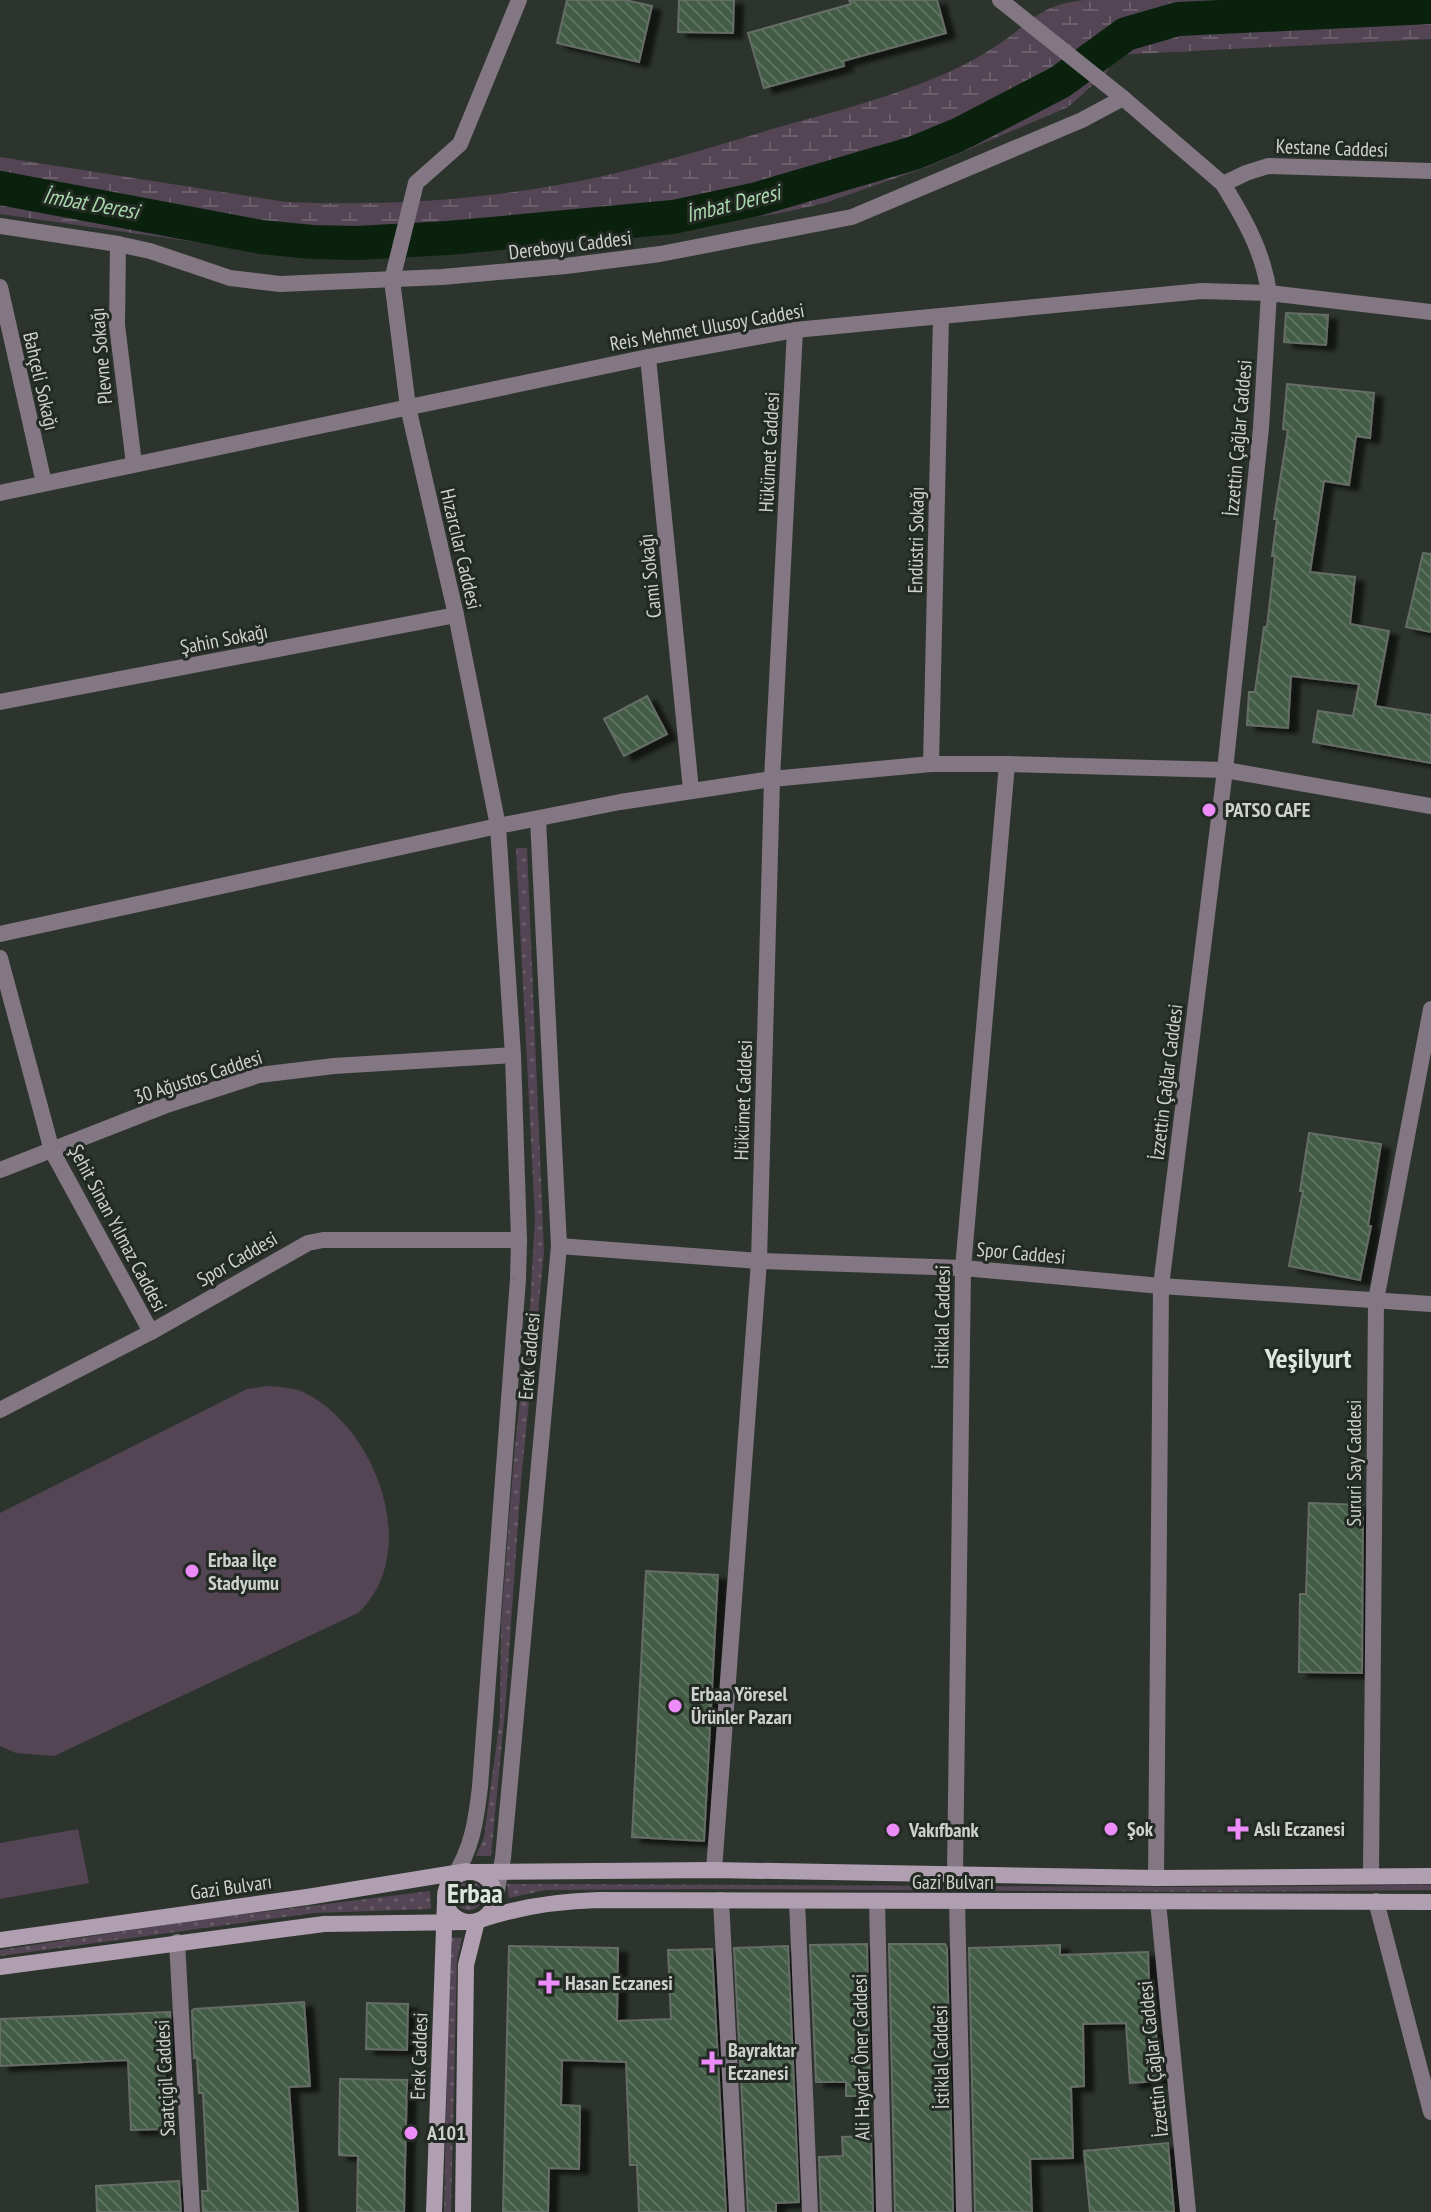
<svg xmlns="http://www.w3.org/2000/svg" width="1431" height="2212" font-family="'PT Sans Narrow',sans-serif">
<defs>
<pattern id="grass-dots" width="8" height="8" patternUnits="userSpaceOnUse" patternTransform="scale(2)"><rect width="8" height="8" fill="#534554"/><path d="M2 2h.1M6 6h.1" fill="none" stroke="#6b5f6b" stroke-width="1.8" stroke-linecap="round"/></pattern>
<pattern id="wetland-marsh" width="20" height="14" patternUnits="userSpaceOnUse" patternTransform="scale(2)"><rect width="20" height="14" fill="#534554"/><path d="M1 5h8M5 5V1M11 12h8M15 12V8" fill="none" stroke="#6b5f6b"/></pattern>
<pattern id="building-back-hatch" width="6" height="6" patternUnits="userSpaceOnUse" patternTransform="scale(2)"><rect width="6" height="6" fill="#425c45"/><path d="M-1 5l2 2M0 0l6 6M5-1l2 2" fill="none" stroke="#5c725f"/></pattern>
<filter id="shadow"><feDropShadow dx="9" dy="5" stdDeviation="2" flood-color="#0009"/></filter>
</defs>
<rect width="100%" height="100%" fill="#2d342d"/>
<g fill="url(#grass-dots)">
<path d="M516 848H527L544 1252 521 1481 505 1710 491 1856H476L484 1837 500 1718 501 1623 514 1456 530 1307 535 1218Z"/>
<circle cx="469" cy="1896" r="14"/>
<path d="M507 1884 1224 1887 1412 1885H1431V1890L1225 1892 711 1889 546 1890 509 1898Z"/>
<path d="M430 1891 431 1909 314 1913 0 1956V1950L205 1919Z"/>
<path d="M450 1937 462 1938 457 1959 451 2212H444Z"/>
</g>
<path fill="url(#wetland-marsh)" d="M1085 0H1431V39L1115 55 1107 72 1068 107 927 167 825 203 781 213 554 248 338 257 293 256 0 214V157L286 202C376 206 469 201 558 185 629 173 700 151 769 130 810 118 852 108 892 94 927 82 965 67 996 46 1033 22 1037 5 1085 0Z"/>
<g fill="#534554">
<path d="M267 1386C278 1387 292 1387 303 1392 376 1426 423 1553 358 1613L54 1756 16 1753 0 1746V1513L247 1389Z"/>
<path d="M78 1829 89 1883 0 1899V1843Z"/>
</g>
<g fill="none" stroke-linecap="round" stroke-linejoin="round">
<path stroke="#09210d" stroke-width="34" d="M0 188 261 237 312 242 357 243 448 238 673 217 757 199 914 153 958 135 1060 82 1126 34 1178 19 1431 7"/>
</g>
<g fill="url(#building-back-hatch)" stroke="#666d66" stroke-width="2" filter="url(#shadow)">
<path d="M567 0H625L652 6 639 62 557 43Z"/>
<path d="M679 0H734L733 33 678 32Z"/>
<path d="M849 0H937L946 33 843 61 844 66 764 88 748 33 851 4Z"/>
<path d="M1286 313 1328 315 1326 345 1284 342Z"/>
<path d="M1287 384 1374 393 1370 438 1356 436 1349 485 1324 481 1310 572 1355 577 1350 624 1389 631 1375 706 1431 715V763L1313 742 1318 711 1353 716 1359 684 1291 676 1288 728 1247 725 1249 692H1255L1264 627H1267L1275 556H1272L1277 519H1274L1288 430 1283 429Z"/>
<path d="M1423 553 1431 554V632L1406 627Z"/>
<path d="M647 696 667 734 624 756 604 719Z"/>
<path d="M1309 1133 1381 1144 1368 1226H1371L1360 1280 1289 1266 1303 1191H1300Z"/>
<path d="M1309 1503 1363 1505 1362 1673 1299 1672 1300 1594H1306Z"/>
<path d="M646 1571 718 1575 704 1841 632 1837Z"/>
<path d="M867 1944 870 2096H846V2082H816L810 1945Z"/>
<path d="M889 1944H945L947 1948 953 2212H895Z"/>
<path d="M1060 1945V1955L1148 1952 1151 2032H1156L1159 2081 1130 2083 1126 2023 1083 2024 1084 2086 1071 2087 1073 2158 1030 2159 1032 2212H975L969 1948Z"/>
<path d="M509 1946 618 1948 617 2021 671 2019 668 1950 712 1949 726 2212H639L637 2165H630L626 2062 562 2060 561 2105 580 2106 579 2169 549 2168 548 2212H503Z"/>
<path d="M788 1946 799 2202 776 2203V2212H748L734 1948Z"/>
<path d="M304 2002 310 2086 289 2087 298 2212H203L202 2191H208L203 2093H199L197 2058H194L192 2011 194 2009Z"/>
<path d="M367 2003 408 2004 407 2050 366 2049Z"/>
<path d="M170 2012 172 2059H164L166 2129 131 2130 128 2060 0 2066V2019Z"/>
<path d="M340 2079 407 2080 404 2212H357L358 2156 339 2155Z"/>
<path d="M871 2136 873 2212H821L819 2157 843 2156 842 2137Z"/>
<path d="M1168 2143 1174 2212H1090L1084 2151Z"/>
<path d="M179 2181 181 2212H97L96 2186Z"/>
</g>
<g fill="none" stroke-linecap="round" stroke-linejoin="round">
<g stroke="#827783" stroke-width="16">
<path d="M1000 0 1123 98"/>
<path d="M1223 184C1245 220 1263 251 1269 293"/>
<path d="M118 244 117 325 134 464"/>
<path d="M392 280 416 183 460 144 519 0"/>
<path d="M0 287 44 483"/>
<path d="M648 357 691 790"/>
<path d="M0 702 456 615"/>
<path d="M931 764 941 316"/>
</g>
<g stroke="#827783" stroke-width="16">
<path d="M0 226 118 244 150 251 230 278 280 284 442 277 566 266 660 254 852 217 1082 120 1123 98 1223 184 1246 173 1268 166 1431 171"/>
<path d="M392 280 408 407 456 615 498 826 513 1055 519 1240 518 1279 480 1787C476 1821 472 1849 453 1878"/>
<path d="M0 493 648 357 795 330 1202 291 1269 293 1431 312"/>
<path d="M0 934 498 826 620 802 772 779 931 764H1007L1225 770 1431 806"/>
<path d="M0 958 52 1151 151 1332"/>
<path d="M0 1170 164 1106 259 1075 334 1066 513 1055"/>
<path d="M559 1246 759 1261 963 1268 1161 1286 1431 1304"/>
<path d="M0 1410 151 1332 308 1243 323 1240H519"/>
<path d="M714 1870 759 1261 772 779 795 330"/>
<path d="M955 1874 963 1268 1007 764"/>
<path d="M1371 1874 1376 1300 1431 1009"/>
<path d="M1156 1878 1161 1286 1225 770 1261 428 1269 293"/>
<path d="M496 1895 503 1858 559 1246 538 819"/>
<path d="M721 1900 737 2212"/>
<path d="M797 1901 810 2212"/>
<path d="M1376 1901 1431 2112"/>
<path d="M877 1902 884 2212"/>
<path d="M957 1902 964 2212"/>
<path d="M1158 1902 1188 2212"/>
<path d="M177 1942 192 2212"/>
</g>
<g stroke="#b09fb1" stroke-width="16">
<circle cx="470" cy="1897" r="25"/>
<path d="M475 1872 714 1870 1156 1878 1431 1876"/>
<path d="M0 1940 307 1897 467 1871"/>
<path d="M0 1967 324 1924 469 1922"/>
<path d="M434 2212 445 1901"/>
<path d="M463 2212 466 1965 477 1921C517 1907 556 1901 599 1900L1431 1902"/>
</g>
</g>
<g fill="#ed8cf9" stroke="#232a24" stroke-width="3">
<circle cx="1209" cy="810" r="8"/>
<circle cx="192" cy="1571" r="8"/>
<circle cx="675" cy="1706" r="8"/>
<circle cx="1111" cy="1829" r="8"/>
<path d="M1234 1817h8v8h8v8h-8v8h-8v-8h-8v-8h8z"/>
<circle cx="893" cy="1830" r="8"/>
<path d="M545 1971h8v8h8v8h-8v8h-8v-8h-8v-8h8z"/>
<path d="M708 2050h8v8h8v8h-8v8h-8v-8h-8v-8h8z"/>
<circle cx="411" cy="2133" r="8"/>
</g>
<g text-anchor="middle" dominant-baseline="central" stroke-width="6" stroke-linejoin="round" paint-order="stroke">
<g font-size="20" fill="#ced2ce" stroke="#232a24">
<text transform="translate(1332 148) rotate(2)">Kestane Caddesi</text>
<text transform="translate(570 245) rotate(-7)">Dereboyu Caddesi</text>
<text transform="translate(707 327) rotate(-10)">Reis Mehmet Ulusoy Caddesi</text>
<text transform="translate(101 356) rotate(-95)">Plevne Sokağı</text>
<text transform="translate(41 381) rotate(77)">Bahçeli Sokağı</text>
<text transform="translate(1238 438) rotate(-85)">İzzettin Çağlar Caddesi</text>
<text transform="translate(769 452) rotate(-87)">Hükümet Caddesi</text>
<text transform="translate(916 540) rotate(-89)">Endüstri Sokağı</text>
<text transform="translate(461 549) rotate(77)">Hızarcılar Caddesi</text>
<text transform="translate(650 576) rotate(-96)">Cami Sokağı</text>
<text transform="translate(224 639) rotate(-11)">Şahin Sokağı</text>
<text transform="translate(198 1077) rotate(-18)">30 Ağustos Caddesi</text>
<text transform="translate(1166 1082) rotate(-83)">İzzettin Çağlar Caddesi</text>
<text transform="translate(743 1100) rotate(-88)">Hükümet Caddesi</text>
<text transform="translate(118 1228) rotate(62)">Şehit Sinan Yılmaz Caddesi</text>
<text transform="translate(1021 1253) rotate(5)">Spor Caddesi</text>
<text transform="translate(237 1259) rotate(-30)">Spor Caddesi</text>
<text transform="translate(942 1317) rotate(-89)">İstiklal Caddesi</text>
<text transform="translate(529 1356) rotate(-85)">Erek Caddesi</text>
<text transform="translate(1354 1463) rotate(-90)">Sururi Say Caddesi</text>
<text x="953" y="1882">Gazi Bulvarı</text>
<text transform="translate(231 1887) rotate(-8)">Gazi Bulvarı</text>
<text transform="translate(419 2056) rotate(-88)">Erek Caddesi</text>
<text transform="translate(861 2057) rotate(-91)">Ali Haydar Öner Caddesi</text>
<text transform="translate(941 2057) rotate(-91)">İstiklal Caddesi</text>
<text transform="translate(1153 2059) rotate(-96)">İzzettin Çağlar Caddesi</text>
<text transform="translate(165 2078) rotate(-93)">Saatçigil Caddesi</text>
</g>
<g font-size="20" font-weight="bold" fill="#ced2ce" stroke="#232a24" text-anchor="start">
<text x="1225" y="810">PATSO CAFE</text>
<text x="208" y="1560">Erbaa İlçe<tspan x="208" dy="23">Stadyumu</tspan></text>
<text x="691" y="1694">Erbaa Yöresel<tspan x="691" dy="23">Ürünler Pazarı</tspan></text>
<text x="1127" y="1829">Şok</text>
<text x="1254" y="1829">Aslı Eczanesi</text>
<text x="909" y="1830">Vakıfbank</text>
<text x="565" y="1983">Hasan Eczanesi</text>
<text x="728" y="2050">Bayraktar<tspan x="728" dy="23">Eczanesi</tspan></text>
<text x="427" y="2133">A101</text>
</g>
<g font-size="22" font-style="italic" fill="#a9d8ad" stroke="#232a24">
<text transform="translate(91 203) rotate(10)">İmbat Deresi</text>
<text transform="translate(733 203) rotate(-14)">İmbat Deresi</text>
</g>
<g font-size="28" font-weight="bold" fill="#dee6de" stroke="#232a24">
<text x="1308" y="1357">Yeşilyurt</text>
<text x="475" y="1892">Erbaa</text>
</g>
</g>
</svg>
